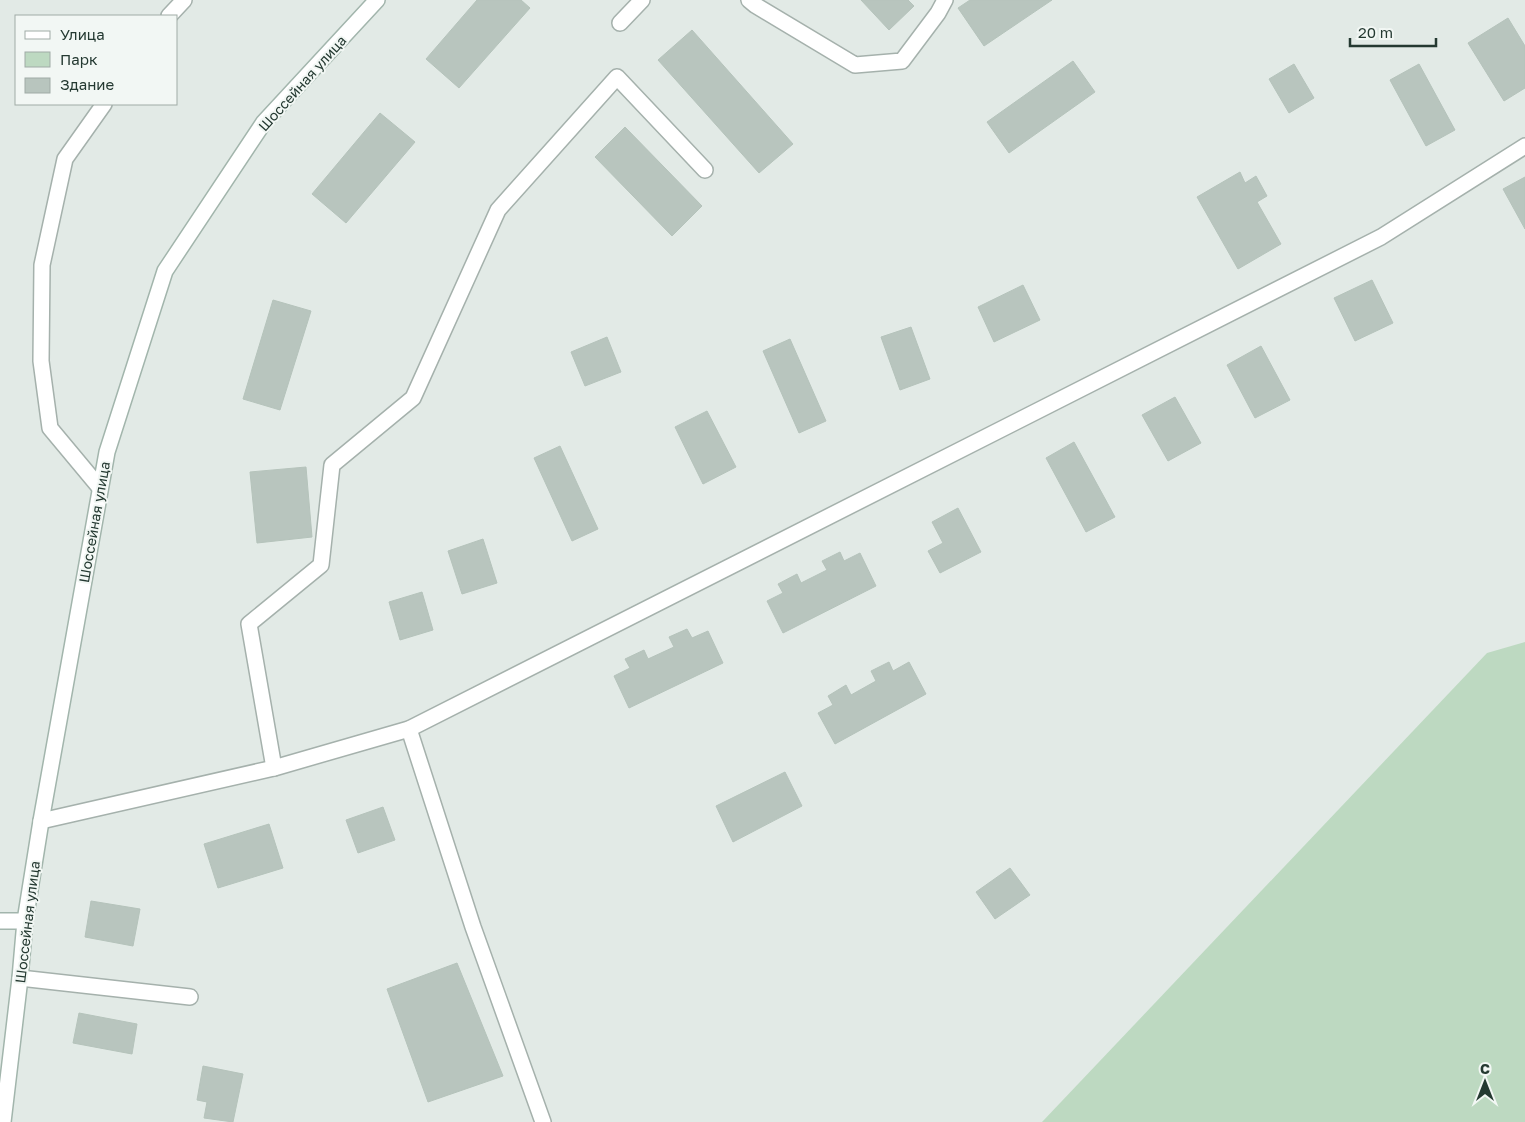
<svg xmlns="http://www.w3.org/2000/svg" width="1525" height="1122" font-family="'Golos Text',sans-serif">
<rect width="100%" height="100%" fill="#e2eae6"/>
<path fill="#bdd9c1" d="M1525 642V1122H1042L1487 653Z"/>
<g fill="#b8c5be" stroke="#b5c3bb">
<path d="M477 0H521L530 8 459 88 426 59Z"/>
<path d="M861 0H908L914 6 889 30Z"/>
<path d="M970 0H1052L984 46 958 8Z"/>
<path d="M1508 18 1525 46V88L1504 101 1468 43Z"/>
<path d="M692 30 793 144 759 173 658 60Z"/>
<path d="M1073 61 1095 92 1009 153 987 122Z"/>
<path d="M1294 64 1314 98 1289 113 1269 79Z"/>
<path d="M1419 64 1455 130 1426 146 1390 80Z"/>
<path d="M380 113 415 142 346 223 312 194Z"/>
<path d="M625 127 702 206 672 236 595 157Z"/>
<path d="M1240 172 1245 183 1256 176 1267 196 1257 202 1281 244 1238 269 1197 197Z"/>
<path d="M1525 177V229L1503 189Z"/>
<path d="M1372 280 1393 323 1355 341 1334 298Z"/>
<path d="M1023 285 1040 320 994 342 978 307Z"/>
<path d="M273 300 311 311 280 410 243 399Z"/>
<path d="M911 327 930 379 900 390 881 337Z"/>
<path d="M607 337 621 372 585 386 571 352Z"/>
<path d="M790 339 826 421 799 433 763 351Z"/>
<path d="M1261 346 1290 400 1255 418 1227 365Z"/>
<path d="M1175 397 1201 443 1168 461 1142 415Z"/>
<path d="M707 411 736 467 703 484 675 427Z"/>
<path d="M1074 442 1115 517 1086 532 1046 458Z"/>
<path d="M560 446 598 529 572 541 534 458Z"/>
<path d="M306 467 312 537 257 543 250 472Z"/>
<path d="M958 508 981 552 940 573 928 551 943 543 932 522Z"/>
<path d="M483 539 497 583 462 594 448 551Z"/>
<path d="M840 552 844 561 860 553 876 586 783 633 767 601 783 593 778 584 797 574 801 583 827 570 822 561Z"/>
<path d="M422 592 433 630 400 640 389 602Z"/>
<path d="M687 629 692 638 708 631 723 663 629 708 614 676 630 668 625 659 644 650 648 659 674 647 669 637Z"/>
<path d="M889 662 893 671 909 662 926 694 835 744 818 713 833 705 828 696 846 685 851 695 876 681 871 671Z"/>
<path d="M785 772 802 806 733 842 716 806Z"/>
<path d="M383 807 395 840 358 853 346 820Z"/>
<path d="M269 824 283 868 218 888 204 844Z"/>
<path d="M1010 868 1030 895 995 919 976 892Z"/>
<path d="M91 901 140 909 133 946 85 937Z"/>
<path d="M457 963 503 1076 428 1102 387 989Z"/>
<path d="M79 1013 137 1024 132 1054 73 1043Z"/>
<path d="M203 1066 243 1074 233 1122 204 1118 207 1102 197 1100Z"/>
</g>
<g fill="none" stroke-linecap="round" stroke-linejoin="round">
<g stroke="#a5b1ac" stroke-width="18">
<g id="lane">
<path d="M749 0 755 5 855 65 902 61 938 13 945 0"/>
<path d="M620 23 642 0"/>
<path d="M409 729 473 927 543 1122"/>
<path d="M274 768 249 624 321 565 332 465 413 398 498 210 617 77 705 170"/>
<path d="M20 978 190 997"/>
</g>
</g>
<g stroke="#a5b1ac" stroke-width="18">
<g id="street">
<path d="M169 16 184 0"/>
<path d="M100 488 50 428 41 361 42 265 65 159 104 104"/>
<path d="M41 821 274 768 409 729 1381 237 1525 146"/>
</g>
</g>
<g stroke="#a2b5ac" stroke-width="18">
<g id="secondary">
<path d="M0 921H25"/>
<path d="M3 1122 20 978 25 921 41 821 107 452 165 271 264 122 377 0"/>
</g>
</g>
<use href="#lane" stroke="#fff" stroke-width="15"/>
<use href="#street" stroke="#fff" stroke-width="15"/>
<use href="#secondary" stroke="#fff" stroke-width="15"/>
</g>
<g text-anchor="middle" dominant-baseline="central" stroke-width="4" stroke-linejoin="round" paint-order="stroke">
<g font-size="14" fill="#243931" stroke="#f2f7f4">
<text transform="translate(302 83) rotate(-48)">Шоссейная улица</text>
<text transform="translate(94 522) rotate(-80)">Шоссейная улица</text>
<text transform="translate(27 922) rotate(-83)">Шоссейная улица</text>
</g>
</g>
<rect x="15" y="15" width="162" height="90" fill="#f2f7f4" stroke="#a0aba6"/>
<rect x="25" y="31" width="25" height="8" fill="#ffffff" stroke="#a0aba6"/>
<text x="60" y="40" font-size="15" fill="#243931">Улица</text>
<rect x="25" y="52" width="25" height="15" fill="#bdd9c1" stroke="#a0aba6"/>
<text x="60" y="65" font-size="15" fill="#243931">Парк</text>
<rect x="25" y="78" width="25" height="15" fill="#b8c5be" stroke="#a0aba6"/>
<text x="60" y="90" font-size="15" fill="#243931">Здание</text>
<g transform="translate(1485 1082)" stroke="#f2f7f4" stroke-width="4" paint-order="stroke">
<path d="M0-4L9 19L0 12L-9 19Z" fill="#243931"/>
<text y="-8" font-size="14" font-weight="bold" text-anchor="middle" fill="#243931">С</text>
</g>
<path d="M1350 38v8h86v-8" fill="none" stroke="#243931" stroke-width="2.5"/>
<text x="1358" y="38" font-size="15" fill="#243931" stroke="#f2f7f4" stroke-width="4" paint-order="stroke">20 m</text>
</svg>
